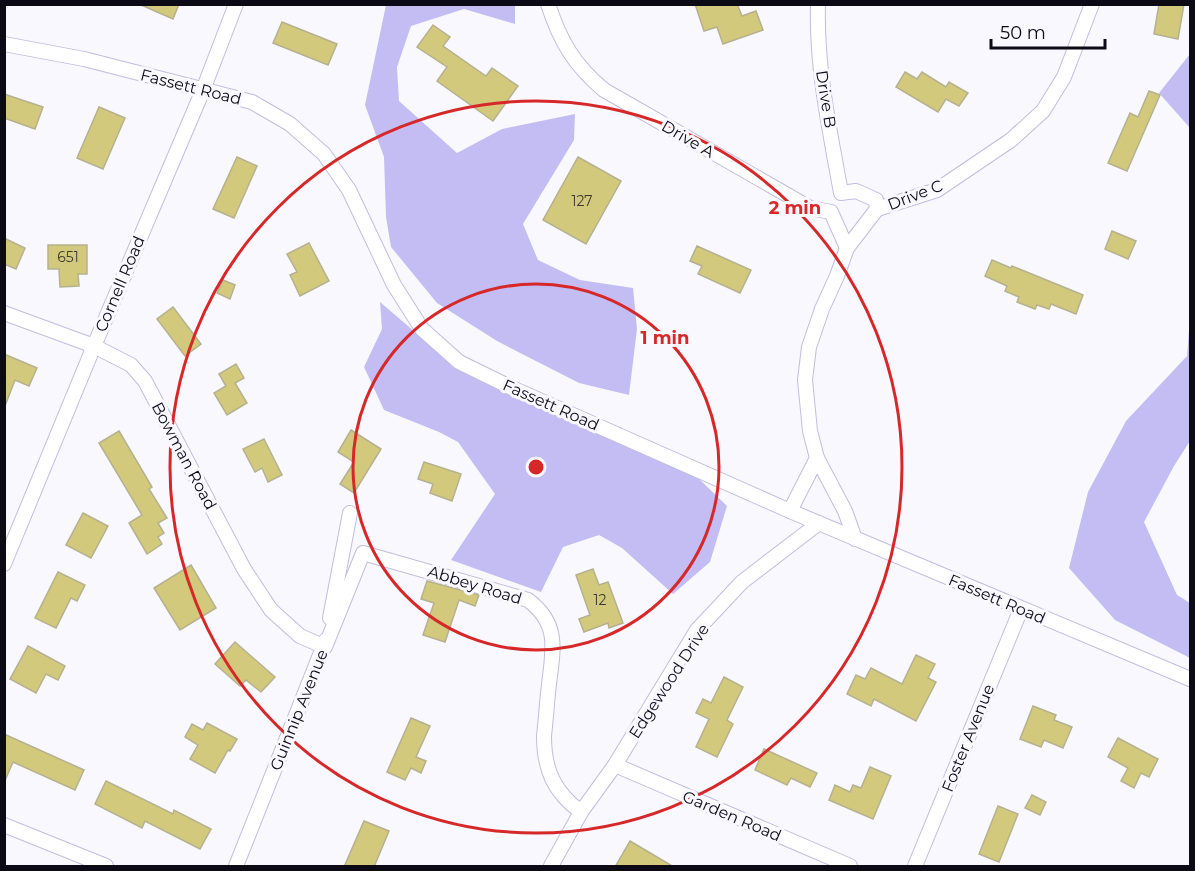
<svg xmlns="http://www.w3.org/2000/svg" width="1195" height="871" font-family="Montserrat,sans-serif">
<rect width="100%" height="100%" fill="#f9f8ff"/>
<g fill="#c4bdf4">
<path d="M386 5H515V24L464 9 411 26 397 67 399 101 457 153 502 129 575 114 574 140 523 224 538 260 580 280 633 288 637 329 629 395 579 383 497 341 437 303 391 247 386 217 384 157 365 105Z"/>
<path d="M1190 54V128L1159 93Z"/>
<path d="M380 302 457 368 694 474 727 506 710 562 673 594 622 548 599 535 563 547 541 592 451 560 495 494 458 442 439 432 384 410 364 367 382 329Z"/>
<path d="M1190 317V441L1174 466 1144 522 1177 595 1190 603V658L1115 620 1069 568 1088 492 1126 421 1187 356Z"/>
</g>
<g fill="#d3c97d" stroke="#b5b18f" stroke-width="1.5">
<path d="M139 4H179L173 19Z"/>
<path d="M695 4H737L742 16 756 11 763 30 723 44 717 27 704 31Z"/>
<path d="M1159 4H1184L1178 39 1154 34Z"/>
<path d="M282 22 337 44 328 65 273 43Z"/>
<path d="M433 25 450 37 443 46 486 76 492 68 518 86 493 121 437 81 447 67 417 47Z"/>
<path d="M905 72 917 79 922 72 946 87 949 82 968 93 959 106 946 99 938 112 896 87Z"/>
<path d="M1149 91 1160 95 1127 171 1108 163 1130 113 1138 117Z"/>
<path d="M4 94 43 107 35 129 4 118Z"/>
<path d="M99 107 125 118 103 169 77 158Z"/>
<path d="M237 157 257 166 234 218 213 209Z"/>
<path d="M578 157 621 181 586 244 543 220Z"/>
<path d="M1112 231 1136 241 1128 259 1105 249Z"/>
<path d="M4 238 25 248 16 269 4 264Z"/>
<path d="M309 243 329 281 300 296 290 275 297 272 287 254Z"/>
<path d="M48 245H87V274H78L79 286 60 287 59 269H48Z"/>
<path d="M697 246 751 270 740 293 698 274 702 266 690 261Z"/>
<path d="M992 260 1011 268 1012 266 1083 295 1076 314 1051 304 1049 309 1037 305 1035 309 1017 302 1019 297 1005 291 1007 286 985 276Z"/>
<path d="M223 280 235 285 230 299 217 293Z"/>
<path d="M173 307 201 344 185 356 157 319Z"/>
<path d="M4 354 37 368 29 386 15 380 5 406Z"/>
<path d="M236 364 244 378 235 383 247 403 227 415 214 393 226 386 219 374Z"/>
<path d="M351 430 381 449 354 493 340 484 354 462 338 452Z"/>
<path d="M119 431 152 487 149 489 167 518 158 523 164 533 158 537 162 544 147 554 129 523 142 515 99 443Z"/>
<path d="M264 439 282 475 268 482 262 468 255 472 243 449Z"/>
<path d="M424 462 461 474 452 501 430 493 433 484 418 479Z"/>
<path d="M83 513 108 526 91 558 66 545Z"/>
<path d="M191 565 216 608 180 630 154 588Z"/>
<path d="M593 569 599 585 608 582 623 623 609 628 608 623 584 632 579 619 590 615 576 575Z"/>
<path d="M58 572 85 585 77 601 71 598 56 628 35 618Z"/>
<path d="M427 581 479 595 475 606 459 600 445 642 423 635 434 603 421 599Z"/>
<path d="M235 642 275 677 261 692 246 680 240 686 215 664Z"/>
<path d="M28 646 65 666 58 680 46 674 36 693 10 679Z"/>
<path d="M916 655 935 664 928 678 936 682 916 721 874 699 871 706 847 694 856 675 865 679 871 668 902 684Z"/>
<path d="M724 677 743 687 727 720 733 724 717 757 696 747 709 719 696 713 703 699 711 703Z"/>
<path d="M1033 706 1056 715 1054 720 1072 727 1063 748 1044 740 1041 747 1020 739Z"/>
<path d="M411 718 430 726 416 757 426 761 421 773 411 768 405 780 387 772Z"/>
<path d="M207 723 237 739 230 751 228 750 215 773 190 759 198 745 185 737 192 724 203 730Z"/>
<path d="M4 734 84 770 75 790 13 762 4 783Z"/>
<path d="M1118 738 1158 759 1149 777 1141 773 1134 788 1121 781 1128 768 1108 757Z"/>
<path d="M764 749 817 773 810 787 791 778 787 785 755 770Z"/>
<path d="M870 767 891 776 873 819 829 800 835 785 850 792 853 785 861 788Z"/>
<path d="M106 781 173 814 174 810 211 829 200 849 145 821 142 828 95 804Z"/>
<path d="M1032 795 1046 802 1040 815 1025 808Z"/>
<path d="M998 806 1018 814 999 862 979 854Z"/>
<path d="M364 821 389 831 374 867H344Z"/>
<path d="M630 841 674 867H615Z"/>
</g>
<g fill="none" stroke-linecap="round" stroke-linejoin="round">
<g stroke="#c1bdde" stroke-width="16">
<g id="street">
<path d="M548 4C560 41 574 65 604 90L810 208 831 212 847 248"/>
<path d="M818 4C816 68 830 131 841 193L856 191 876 200 877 209"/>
<path d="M4 44 84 59 252 102 290 124 324 154 349 190 394 285 422 329 459 362 512 388 790 511 1190 679"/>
<path d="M4 313 94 346 131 365 145 381 244 569 271 610 300 636 325 647 363 553 528 600C560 624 553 650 549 684 547 701 546 719 544 736 544 770 554 792 581 812"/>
<path d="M817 458 845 511 855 539"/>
<path d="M790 511 817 458 810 431 805 380 809 347 822 309 837 276 847 248 877 209 937 190 1011 140 1043 111 1064 77 1092 4"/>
<path d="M4 564 94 346 203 90 236 4"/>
<path d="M330 618 350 513"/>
<path d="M615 765 850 866"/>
<path d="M4 825 106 866"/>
<path d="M236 866 326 640"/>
<path d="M551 866 581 812 615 765 697 630 742 582 819 523"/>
<path d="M915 866 1021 609"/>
</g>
</g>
<use href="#street" stroke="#fff" stroke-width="14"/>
</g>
<g fill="none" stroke="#d62828" stroke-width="3">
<circle cx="536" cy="467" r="183"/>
<circle cx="536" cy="467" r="366"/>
</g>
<g text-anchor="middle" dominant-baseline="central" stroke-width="6" stroke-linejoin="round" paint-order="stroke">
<g font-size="14" fill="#3e3a2f">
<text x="582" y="201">127</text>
<text x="68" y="257">651</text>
<text x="600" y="600">12</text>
</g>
<g font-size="16" fill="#0c0a15" stroke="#f9f8ff">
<text transform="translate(191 87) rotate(14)">Fassett Road</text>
<text transform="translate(826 99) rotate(81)">Drive B</text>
<text transform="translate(688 139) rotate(30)">Drive A</text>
<text transform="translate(915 195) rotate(-21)">Drive C</text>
<text transform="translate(120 284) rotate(-67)">Cornell Road</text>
<text transform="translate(551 405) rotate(24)">Fassett Road</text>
<text transform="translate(184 456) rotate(62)">Bowman Road</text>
<text transform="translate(475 585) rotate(17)">Abbey Road</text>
<text transform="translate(997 599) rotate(23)">Fassett Road</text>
<text transform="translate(669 681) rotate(-57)">Edgewood Drive</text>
<text transform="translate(299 710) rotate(-68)">Guinnip Avenue</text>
<text transform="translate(968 738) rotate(-68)">Foster Avenue</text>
<text transform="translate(732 816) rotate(23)">Garden Road</text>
</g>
</g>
<circle cx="536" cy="467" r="9" fill="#d62828" stroke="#f9f8ff" stroke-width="3"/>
<g font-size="18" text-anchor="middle" font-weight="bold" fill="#d62828" stroke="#f9f8ff" stroke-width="6" stroke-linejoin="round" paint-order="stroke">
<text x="795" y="214">2 min</text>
<text x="665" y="344">1 min</text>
</g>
<rect width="1195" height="871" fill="none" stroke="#0c0a15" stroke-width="12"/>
<path d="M991 39v9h114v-9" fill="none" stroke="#0c0a15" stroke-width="3"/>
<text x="1000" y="39" font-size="18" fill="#0c0a15" stroke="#f9f8ff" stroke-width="4.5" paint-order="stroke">50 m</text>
</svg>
